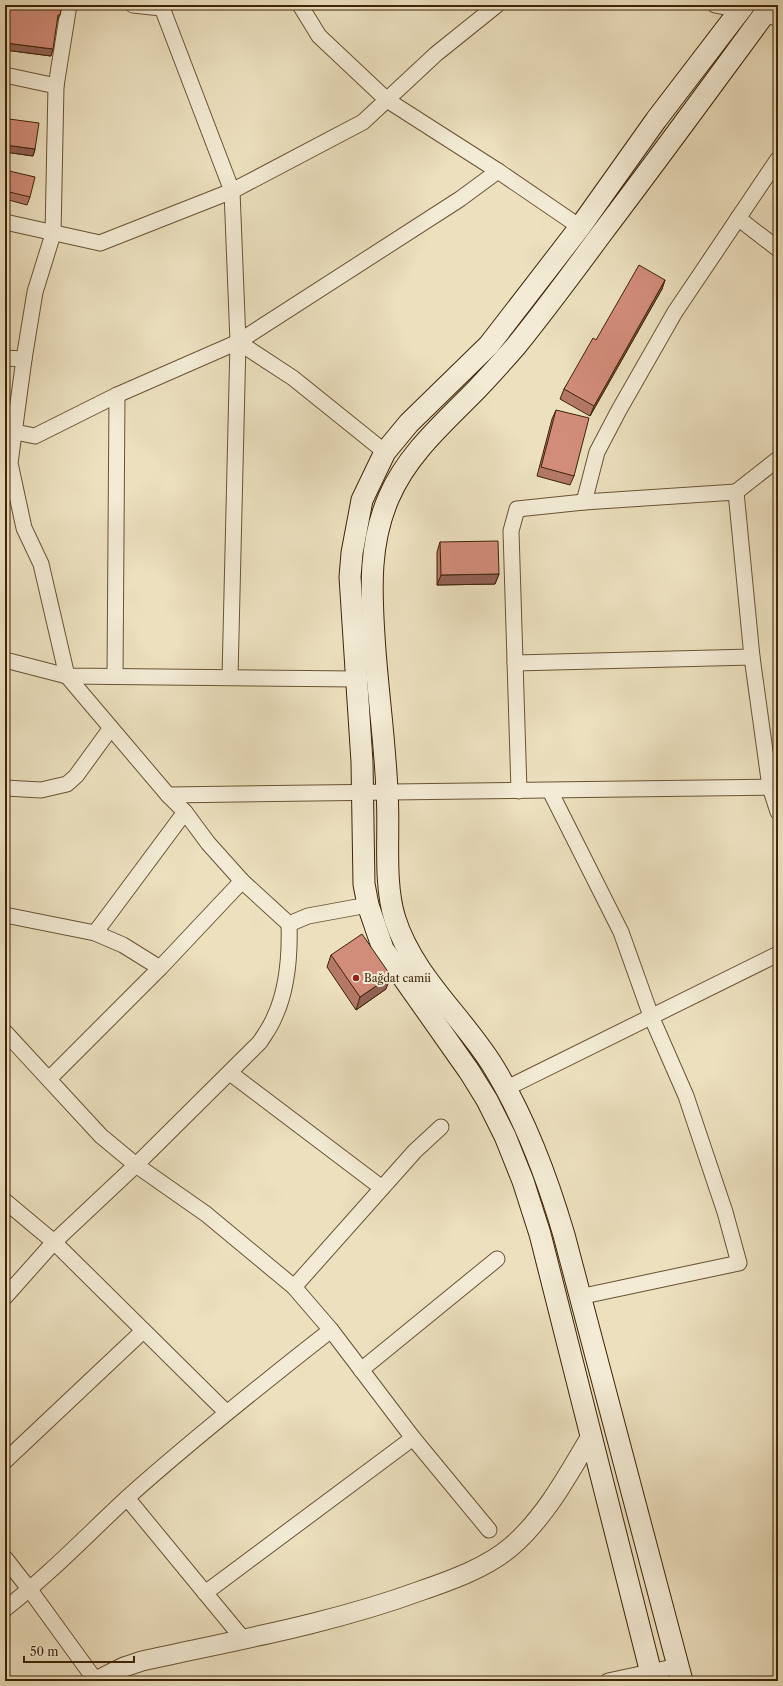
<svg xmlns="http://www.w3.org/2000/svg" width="783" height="1686" font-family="'Libre Caslon Text',serif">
<rect width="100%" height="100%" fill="#ece0bf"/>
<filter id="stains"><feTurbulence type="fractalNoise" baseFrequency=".005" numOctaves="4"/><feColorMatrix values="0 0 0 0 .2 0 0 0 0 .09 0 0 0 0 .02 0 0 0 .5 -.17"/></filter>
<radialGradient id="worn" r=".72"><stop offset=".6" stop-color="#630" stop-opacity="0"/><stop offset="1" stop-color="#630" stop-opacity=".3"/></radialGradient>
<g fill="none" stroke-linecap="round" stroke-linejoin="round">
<g stroke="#695334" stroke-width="9">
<path id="service" d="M763 19 778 22"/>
</g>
<g stroke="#695334" stroke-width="17">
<g id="minor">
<path d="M69 5 56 86 53 234 35 292 24 359 10 463 24 528 41 564 67 676 168 795 185 812 208 843 242 881 289 924 308 916 368 905"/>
<path d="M133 5 161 8 166 5"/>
<path d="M161 5 232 191 238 342 293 378 385 452"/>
<path d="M300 5 319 36 387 100 498 171 580 227"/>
<path d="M715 5 740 10"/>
<path d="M5 75 56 86"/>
<path d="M738 218 778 249"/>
<path d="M5 222 100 243 232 191 363 122 436 54 497 5"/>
<path d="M5 358 24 359"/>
<path d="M15 432 35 436 117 395 238 342 460 199 498 171"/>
<path d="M736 492 778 459"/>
<path d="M584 502 597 452 619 410 675 312 778 159"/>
<path d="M5 660 67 676 356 679"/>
<path d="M515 663 752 657"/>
<path d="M115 676 117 395"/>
<path d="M230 677 238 342"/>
<path d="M5 788 41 790 67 784 76 776 111 728"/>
<path d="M519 791 511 531 517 509 584 502 736 492 752 657 770 787 778 812"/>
<path d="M550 791 621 932 651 1016 686 1096 725 1212 739 1263 579 1297"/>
<path d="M168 795 778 787"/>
<path d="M5 915 95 933 123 945 160 968"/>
<path d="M95 933 185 812"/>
<path d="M5 1032 101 1136 136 1165 206 1214 294 1287 331 1330 413 1438 489 1530"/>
<path d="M230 1073 382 1188"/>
<path d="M49 1079 160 968 242 881"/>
<path d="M505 1089 778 954"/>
<path d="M5 1201 54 1242 226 1412"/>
<path d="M294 1287 415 1151 441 1127"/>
<path d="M5 1297 54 1242 136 1165 260 1042C265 1034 271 1026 274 1018 288 989 290 955 289 924"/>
<path d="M361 1370 497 1259"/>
<path d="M5 1461 143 1331"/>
<path d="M127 1498 244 1640"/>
<path d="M5 1558 30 1590 96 1681"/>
<path d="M205 1593 413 1438"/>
<path d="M5 1609C49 1575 87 1535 128 1497 193 1439 262 1384 331 1330"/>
<path d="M608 1681 678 1666"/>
</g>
</g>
<g stroke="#695334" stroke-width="21">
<path id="tertiary" d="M96 1681 124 1667 142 1661C236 1640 330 1624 420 1591 452 1580 486 1568 512 1546 546 1516 568 1475 591 1436"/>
</g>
<g stroke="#3d2406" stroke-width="23">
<g id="secondary">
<path d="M653 1681 540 1234 523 1181 505 1136 487 1100 469 1071 383 949 368 905 364 884 362 762 350 577 352 553 362 500 385 452 409 423 489 345 580 227 656 120 744 5"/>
<path d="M682 1681 564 1235C547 1177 525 1118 493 1066 462 1016 413 976 395 919 383 881 390 831 387 792 385 740 377 688 374 636 371 589 369 542 389 497 408 453 445 422 478 388 491 374 504 360 516 346 546 309 574 271 602 233 659 158 715 81 771 5"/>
</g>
</g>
<use href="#service" stroke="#f3ebd5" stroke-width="7"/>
<use href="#minor" stroke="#f3ebd5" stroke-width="15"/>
<use href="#tertiary" stroke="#f3ebd5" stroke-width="19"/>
<use href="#secondary" stroke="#f3ebd5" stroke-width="21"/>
</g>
<g fill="#b47869" stroke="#3d2406">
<path d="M8 5H62L60 15 57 21 51 56 5 50V31Z"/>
<path d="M9 119 35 149 33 156 5 152V133L6 125Z"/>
<path d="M5 170 30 197 27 205 5 199Z"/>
<path d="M665 280 662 289 590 416 560 399 564 389 596 340Z"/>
<path d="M556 410 574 476 570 485 537 476 552 419Z"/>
<path d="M440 542 499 574 495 584 437 585V552Z"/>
<path d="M331 955 386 989 356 1010 327 967Z"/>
</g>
<g fill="#926255" stroke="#3d2406">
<path d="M6 43 53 49 51 56 5 50Z"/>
<path d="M5 145 35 149 33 156 5 152Z"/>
<path d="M665 280 662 289 590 416 594 406Z"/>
<path d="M499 574 495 584 437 585 441 575Z"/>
<path d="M391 976 386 989 356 1010 360 997Z"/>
</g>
<g fill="#d18c7a" stroke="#3d2406">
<path d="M9 5H62L60 15H58L53 49 6 43Z"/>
<path d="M9 119 39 123 35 149 5 145Z"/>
<path d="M5 170 35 177 30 197 5 191Z"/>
<path d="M639 265 665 280 594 406 564 389 593 338 596 340Z"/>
<path d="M556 410 589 418 574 476 541 467Z"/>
<path d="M498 541 499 574 441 575 440 542Z"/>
<path d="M362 934 391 976 360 997 331 955Z"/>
</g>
<circle fill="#8f2418" stroke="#f3ebd5" stroke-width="1.5" cx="356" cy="978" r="4"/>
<g text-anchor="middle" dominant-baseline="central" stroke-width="4" stroke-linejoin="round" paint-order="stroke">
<g font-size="11" fill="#3d2406" stroke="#f3ebd5" text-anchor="start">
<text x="364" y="978">Bağdat camii</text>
</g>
</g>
<rect width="783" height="1686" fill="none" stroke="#ece0bf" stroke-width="20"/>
<rect x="6" y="6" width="771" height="1674" fill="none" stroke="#3d2406" stroke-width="2"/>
<rect x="10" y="10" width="763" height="1666" fill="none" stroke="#3d2406"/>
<path d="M24 1656v6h110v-6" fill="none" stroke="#3d2406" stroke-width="2"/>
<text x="30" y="1656" font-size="12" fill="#3d2406" stroke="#f3ebd5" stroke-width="3" paint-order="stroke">50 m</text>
<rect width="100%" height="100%" filter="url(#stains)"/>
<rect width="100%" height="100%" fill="url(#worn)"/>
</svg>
